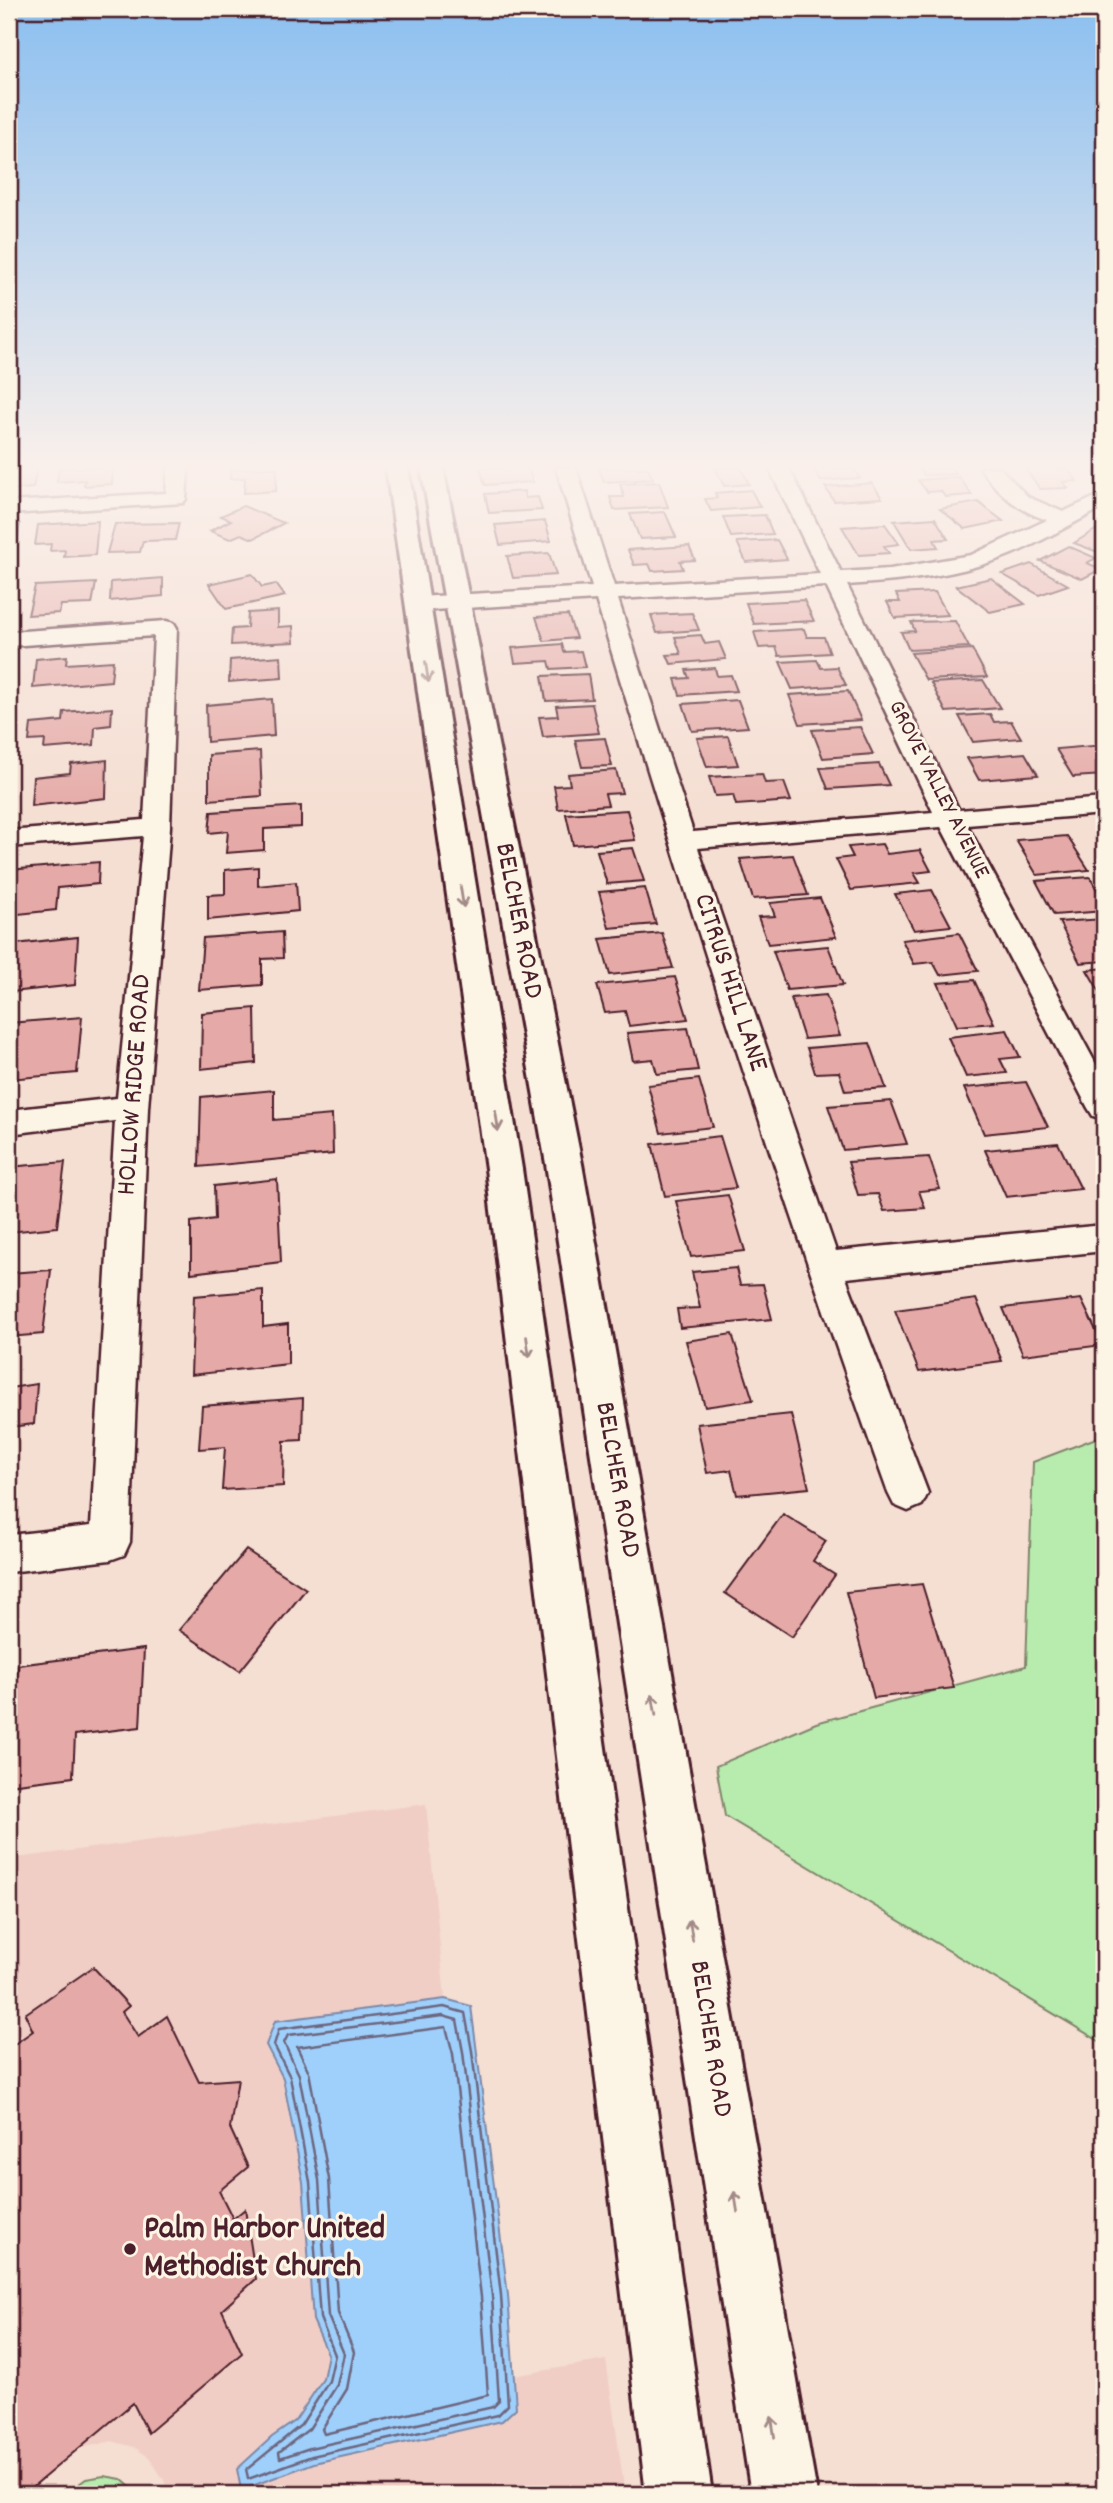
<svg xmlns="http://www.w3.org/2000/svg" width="1113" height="2503" font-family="Dekko,sans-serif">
<rect width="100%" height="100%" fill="#f5ded2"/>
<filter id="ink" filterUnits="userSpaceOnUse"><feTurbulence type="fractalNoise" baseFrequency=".0143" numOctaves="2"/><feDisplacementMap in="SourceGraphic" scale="14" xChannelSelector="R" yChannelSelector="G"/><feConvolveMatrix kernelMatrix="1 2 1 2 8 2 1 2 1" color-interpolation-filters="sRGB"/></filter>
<g filter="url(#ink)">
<path fill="#f0cec5" d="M426 1804 445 1999 275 2021 266 2045 283 2078 303 2182 313 2320 328 2354 323 2379 295 2421 272 2437 241 2489 314 2463 423 2438 516 2408 513 2376 606 2360 625 2494H168L164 2480 149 2457 134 2447 112 2441 81 2448 57 2464 41 2481 34 2494H9V1859Z"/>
<g fill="#b7ecae" stroke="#80866c" stroke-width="2">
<path d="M1104 1435V2044L725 1816 716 1766 816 1723 1026 1666 1033 1462Z"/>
<path d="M104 2476 121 2479 138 2494H65L86 2479Z"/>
</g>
<path fill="#9fd0fc" stroke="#7d89a8" stroke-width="2" d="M445 1999 471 2006 508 2295 516 2408 502 2421 314 2463 241 2490 237 2469 272 2437 295 2421 323 2379 328 2354 313 2320 303 2182 283 2078 266 2045 275 2021Z"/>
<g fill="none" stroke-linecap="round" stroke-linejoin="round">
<g stroke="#6c667f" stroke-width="2.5">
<path d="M444 2007 465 2013 472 2051 501 2295 508 2405 498 2415 312 2456 248 2479 246 2470 301 2425 329 2381 335 2355 320 2318 310 2182 290 2077 274 2045 279 2029Z"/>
<path d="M443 2016 457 2020 463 2052 492 2296 499 2401 493 2407 310 2448 280 2458 279 2452 309 2429 337 2385 344 2354 328 2316 319 2180 299 2075 284 2043 288 2035Z"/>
<path d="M446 2027 453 2054 481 2297 488 2395 324 2434 322 2429 347 2389 354 2352 338 2313 329 2179 309 2072 297 2047Z"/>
</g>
</g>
<g fill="#e5aaa7" stroke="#4a1f2b" stroke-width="2">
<path d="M9 468H37L33 488 9 490Z"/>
<path d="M59 468H113L112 484 84 486 85 480 57 482Z"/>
<path d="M277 468 276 491 244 493 245 478 230 479 231 469Z"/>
<path d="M480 468H528L533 482 485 485Z"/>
<path d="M599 468H648L653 479 604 482Z"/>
<path d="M715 468H741L749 484 724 486Z"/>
<path d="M813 468H853L860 478 821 481Z"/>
<path d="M919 468H952L956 474 924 475Z"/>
<path d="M1025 468H1067L1077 481 1063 482 1068 488 1040 489Z"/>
<path d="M959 477 972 495 945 497 941 491 927 492 918 480Z"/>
<path d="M659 482 668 507 614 510 610 497H624L620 484Z"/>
<path d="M872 483 882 498 834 501 825 487Z"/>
<path d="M751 490 760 507 711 511 705 499 717 498 715 493Z"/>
<path d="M524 491 525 498 538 497 542 510 489 513 485 494Z"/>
<path d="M978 502 1003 521 965 529 940 509Z"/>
<path d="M243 506 284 523 253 539 241 534 230 539 210 531 231 520 221 516Z"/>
<path d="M665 512 676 537 640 539 630 514Z"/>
<path d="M765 515 773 534 731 537 723 517Z"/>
<path d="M935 518 948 539 934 540 938 547 911 549 894 521Z"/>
<path d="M98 521 95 555 64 557 65 550 50 551 51 544 35 545 38 525Z"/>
<path d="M545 521 551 541 500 545 495 525Z"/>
<path d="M179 523 175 540 143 541 140 552 107 553 115 524Z"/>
<path d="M20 524 15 552H9V525Z"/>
<path d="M885 524 899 544 884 546 889 553 859 555 842 527Z"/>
<path d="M1097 529 1104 531 1103 554 1074 543Z"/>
<path d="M777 540 787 559 746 562 737 542Z"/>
<path d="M689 546 695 560 680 561 683 569 652 571 649 564 634 565 628 550Z"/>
<path d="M1068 546 1096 558 1087 563 1101 569 1082 579 1040 561Z"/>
<path d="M549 553 556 575 513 578 507 556Z"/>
<path d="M1031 564 1068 585 1039 595 1002 574Z"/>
<path d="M252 574 262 587 276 584 285 596 226 609 209 584Z"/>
<path d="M163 578V596L110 601 111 582Z"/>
<path d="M991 578 1025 604 990 612 956 586Z"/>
<path d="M96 583 92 604 61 605 59 613 28 615 35 586Z"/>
<path d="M935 592 948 615 895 618 887 602H900L896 594Z"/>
<path d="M804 600 814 621 754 624 746 603Z"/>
<path d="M278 611V627L293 626 294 642 231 645 232 629 247 628 248 613Z"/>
<path d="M692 613 699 630 657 633 651 615Z"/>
<path d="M568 615 576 638 544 641 536 617Z"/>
<path d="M955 621 969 647 909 650 901 632 915 631 911 622Z"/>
<path d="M804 629 807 637H824L830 653 779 656 776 647 759 648 754 632Z"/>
<path d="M701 635 705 644 719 642 726 659 671 664 667 655 681 654 675 637Z"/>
<path d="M562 644 564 652 581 651 585 667 551 669 549 661 515 663 512 648Z"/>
<path d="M972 649 987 677 926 680 911 653Z"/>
<path d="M67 656 66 664 113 661 111 681 33 688 36 659Z"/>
<path d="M281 656 282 678 229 682 230 660Z"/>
<path d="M817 660 821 668 837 667 846 685 792 689 780 662Z"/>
<path d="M715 668 717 676 731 675 737 691 680 695 675 679 689 678 686 670Z"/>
<path d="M588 674 592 699 546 701 542 676Z"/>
<path d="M983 680 1000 708 946 712 931 683Z"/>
<path d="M848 691 861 720 800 724 789 695Z"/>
<path d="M272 699 274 736 207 742 206 705Z"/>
<path d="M738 700 748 727 692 731 683 704Z"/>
<path d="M592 704 599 733 543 737 539 717 558 716 556 706Z"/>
<path d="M112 708 111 725 95 727 94 745 44 749 45 740 29 741 31 724 63 721 64 712Z"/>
<path d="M990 714 994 722 1011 721 1021 738 973 742 959 716Z"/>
<path d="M860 727 873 754 823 758 812 730Z"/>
<path d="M728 736 738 765 707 767 697 738Z"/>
<path d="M605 738 612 766 582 767 575 740Z"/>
<path d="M1104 745V775L1073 777 1056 749Z"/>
<path d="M260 751 262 796 209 800V755Z"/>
<path d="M1025 753 1038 775 979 780 967 758Z"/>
<path d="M107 760 106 798 31 806 33 777 70 773 71 764Z"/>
<path d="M879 764 889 785 828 789 820 768Z"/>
<path d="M616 770 622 793 605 794 608 805 558 809 554 786 570 785 568 774Z"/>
<path d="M762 774 765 783 784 782 791 801 736 805 733 795 715 796 709 777Z"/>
<path d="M301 806V827L264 829V850L226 853 228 831 209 833 211 812Z"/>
<path d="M627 810 635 840 573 845 566 814Z"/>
<path d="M1067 836 1089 870 1037 875 1016 840Z"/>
<path d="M882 844 887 854 920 850 931 871 914 873 920 883 851 890 836 859 853 857 848 847Z"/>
<path d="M633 848 644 881 607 884 597 851Z"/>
<path d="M793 855 808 895 753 899 740 859Z"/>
<path d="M99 862 98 884 58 888 56 910 9 915V870Z"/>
<path d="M258 867V886L296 882 298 911 208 920V895L225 894V870Z"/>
<path d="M1090 877 1104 903V911L1054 915 1036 881Z"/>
<path d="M645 888 656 924 609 928 599 892Z"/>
<path d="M932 890 951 926 914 930 895 894Z"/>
<path d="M820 898 836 937 768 944 758 917 775 916 770 903Z"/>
<path d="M1104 919V961L1080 963 1059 922Z"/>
<path d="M282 932 283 958 262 959V985L199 990 203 938Z"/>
<path d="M662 933 673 968 610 975 600 939Z"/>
<path d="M959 933 978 971 940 975 933 962 914 964 902 940Z"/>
<path d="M78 937 75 985 11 992 16 944Z"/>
<path d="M828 946 843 985 787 990 773 951Z"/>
<path d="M1104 968V999L1087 970Z"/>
<path d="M675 977 688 1019 629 1026 625 1011 605 1013 597 985Z"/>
<path d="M974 980 994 1023 957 1026 938 983Z"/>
<path d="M826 995 840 1036 804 1039 791 998Z"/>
<path d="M255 1008 256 1063 201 1069 202 1013Z"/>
<path d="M82 1017 77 1073 9 1079V1023Z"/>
<path d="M688 1028 698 1070 657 1074 653 1059 633 1061 627 1033Z"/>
<path d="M1007 1030 1020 1057 1000 1059 1007 1073 966 1077 948 1037Z"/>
<path d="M870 1043 886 1088 845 1091 839 1072 815 1073 807 1048Z"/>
<path d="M699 1079 713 1127 661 1133 648 1085Z"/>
<path d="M1026 1082 1048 1127 984 1134 964 1088Z"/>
<path d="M274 1090V1120L332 1115 333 1154 199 1167 201 1097Z"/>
<path d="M891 1101 907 1144 843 1150 828 1106Z"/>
<path d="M720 1136 736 1188 665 1196 652 1144Z"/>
<path d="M1058 1143 1081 1189 1006 1197 985 1150Z"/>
<path d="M929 1157 940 1189 919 1191 925 1208 884 1211 878 1194 858 1195 848 1162Z"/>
<path d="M65 1162 57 1227 9 1232V1167Z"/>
<path d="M277 1179 281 1262 191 1273V1222L215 1219 214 1186Z"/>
<path d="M728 1195 745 1251 691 1257 676 1201Z"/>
<path d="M736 1268 740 1285 763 1284 772 1319 680 1328 677 1309 700 1308 692 1272Z"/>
<path d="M51 1270 43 1334 9 1337V1273Z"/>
<path d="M263 1290V1327L288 1324V1364L191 1375 194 1296Z"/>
<path d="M976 1299 1002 1361 919 1372 895 1310Z"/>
<path d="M1081 1299 1103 1345 1023 1355 1003 1308Z"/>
<path d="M732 1334 753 1400 705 1407 686 1341Z"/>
<path d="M37 1384 34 1424 9 1427V1388Z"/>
<path d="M303 1398 302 1440 284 1441 283 1486 222 1490 225 1447 199 1449 202 1406Z"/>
<path d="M791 1414 809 1488 737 1495 731 1470 707 1473 697 1424Z"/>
<path d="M783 1514 826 1541 813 1561 835 1575 792 1637 725 1593Z"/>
<path d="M246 1550 306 1589 240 1671 179 1630Z"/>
<path d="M922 1584 954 1688 874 1698 846 1592Z"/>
<path d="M144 1649 140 1727 75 1735 73 1777 9 1785V1753L18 1665Z"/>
<path d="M93 1967 129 2006 122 2012 138 2037 167 2016 199 2082 238 2079 230 2128 248 2167 219 2191 233 2219 245 2209 256 2279 222 2310 242 2353 148 2433 133 2403 24 2494H9V2048L33 2031 25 2014Z"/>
</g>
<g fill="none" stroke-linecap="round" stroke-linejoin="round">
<g stroke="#4a1f2b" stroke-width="5">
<g id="minor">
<path d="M168 468H188L186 499 183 503 9 514V502L166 493Z"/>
<path d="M556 468H576L614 586 820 574 769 468H789L841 572 890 569 971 555 1047 520C1017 510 999 494 980 468H1000L1028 497 1063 512 1104 493V507C1065 527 1024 553 981 565 938 578 891 582 847 585L959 810 1104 798V814L967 825 1104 1079V1119L1093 1116 1088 1108 941 827 698 848 836 1251 1104 1225V1251L846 1278 928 1493 922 1505 908 1511 894 1505 888 1493C782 1198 686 900 596 600L417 611 409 609 406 604 409 599 417 597 592 587ZM826 586 933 812 693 832 618 599Z"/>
<path d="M166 621 174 623 177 628 170 827 148 1108 130 1542 124 1555 110 1560 9 1572V1535L91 1526 115 1121 9 1134V1110L117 1098 143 836 9 847V831L144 820 154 636 9 646V632Z"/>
</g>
</g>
<g stroke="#4a1f2b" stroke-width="6">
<g id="secondary">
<path d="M386 468H408L522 1169 712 2494H646L486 1169Z"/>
<path d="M421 468H443L582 1164 817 2494H751L546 1164Z"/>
</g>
</g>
<use href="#minor" fill="#fcf5e5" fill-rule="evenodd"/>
<use href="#secondary" fill="#fcf5e5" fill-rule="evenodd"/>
</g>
<defs><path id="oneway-shaft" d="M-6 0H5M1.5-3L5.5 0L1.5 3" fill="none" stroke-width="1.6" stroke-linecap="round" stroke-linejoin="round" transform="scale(1.75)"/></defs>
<g stroke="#a38a88">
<use href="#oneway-shaft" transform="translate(427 672) rotate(81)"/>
<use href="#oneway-shaft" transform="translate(462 897) rotate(81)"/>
<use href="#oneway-shaft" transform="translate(497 1121) rotate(81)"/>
<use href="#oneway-shaft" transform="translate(528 1347) rotate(82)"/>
<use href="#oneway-shaft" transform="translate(654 1705) rotate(-100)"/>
<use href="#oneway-shaft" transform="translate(691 1930) rotate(-99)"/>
<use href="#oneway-shaft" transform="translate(736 2202) rotate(-99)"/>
<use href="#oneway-shaft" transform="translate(773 2427) rotate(-99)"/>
</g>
</g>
<linearGradient id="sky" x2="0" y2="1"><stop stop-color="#8bbff0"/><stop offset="0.57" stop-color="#faf0eb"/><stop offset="1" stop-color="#faf0eb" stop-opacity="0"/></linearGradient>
<rect width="1113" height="818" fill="url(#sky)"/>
<circle fill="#4a1f2b" stroke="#fcf5e5" stroke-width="2.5" cx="130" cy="2249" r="7"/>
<g text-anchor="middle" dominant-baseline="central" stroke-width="6" stroke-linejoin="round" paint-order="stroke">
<g font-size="23" fill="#4a1f2b" stroke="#fcf5e5">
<text transform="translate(938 790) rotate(63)">GROVE VALLEY AVENUE</text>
</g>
<g font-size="28" fill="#4a1f2b" stroke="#fcf5e5">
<text transform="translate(517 921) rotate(79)">BELCHER ROAD</text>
<text transform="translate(729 983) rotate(72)">CITRUS HILL LANE</text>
<text transform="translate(136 1085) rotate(-86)">HOLLOW RIDGE ROAD</text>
<text transform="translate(616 1480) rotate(80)">BELCHER ROAD</text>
<text transform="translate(709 2039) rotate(81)">BELCHER ROAD</text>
</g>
<g font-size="33" font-weight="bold" fill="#4a1f2b" stroke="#fcf5e5" text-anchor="start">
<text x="144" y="2230">Palm Harbor United<tspan x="144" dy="38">Methodist Church</tspan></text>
</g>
</g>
<rect width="1113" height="2503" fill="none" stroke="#fcf5e5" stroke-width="35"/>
<rect x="18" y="18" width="1078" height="2468" fill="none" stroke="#4a1f2b" stroke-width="2.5" filter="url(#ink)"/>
</svg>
